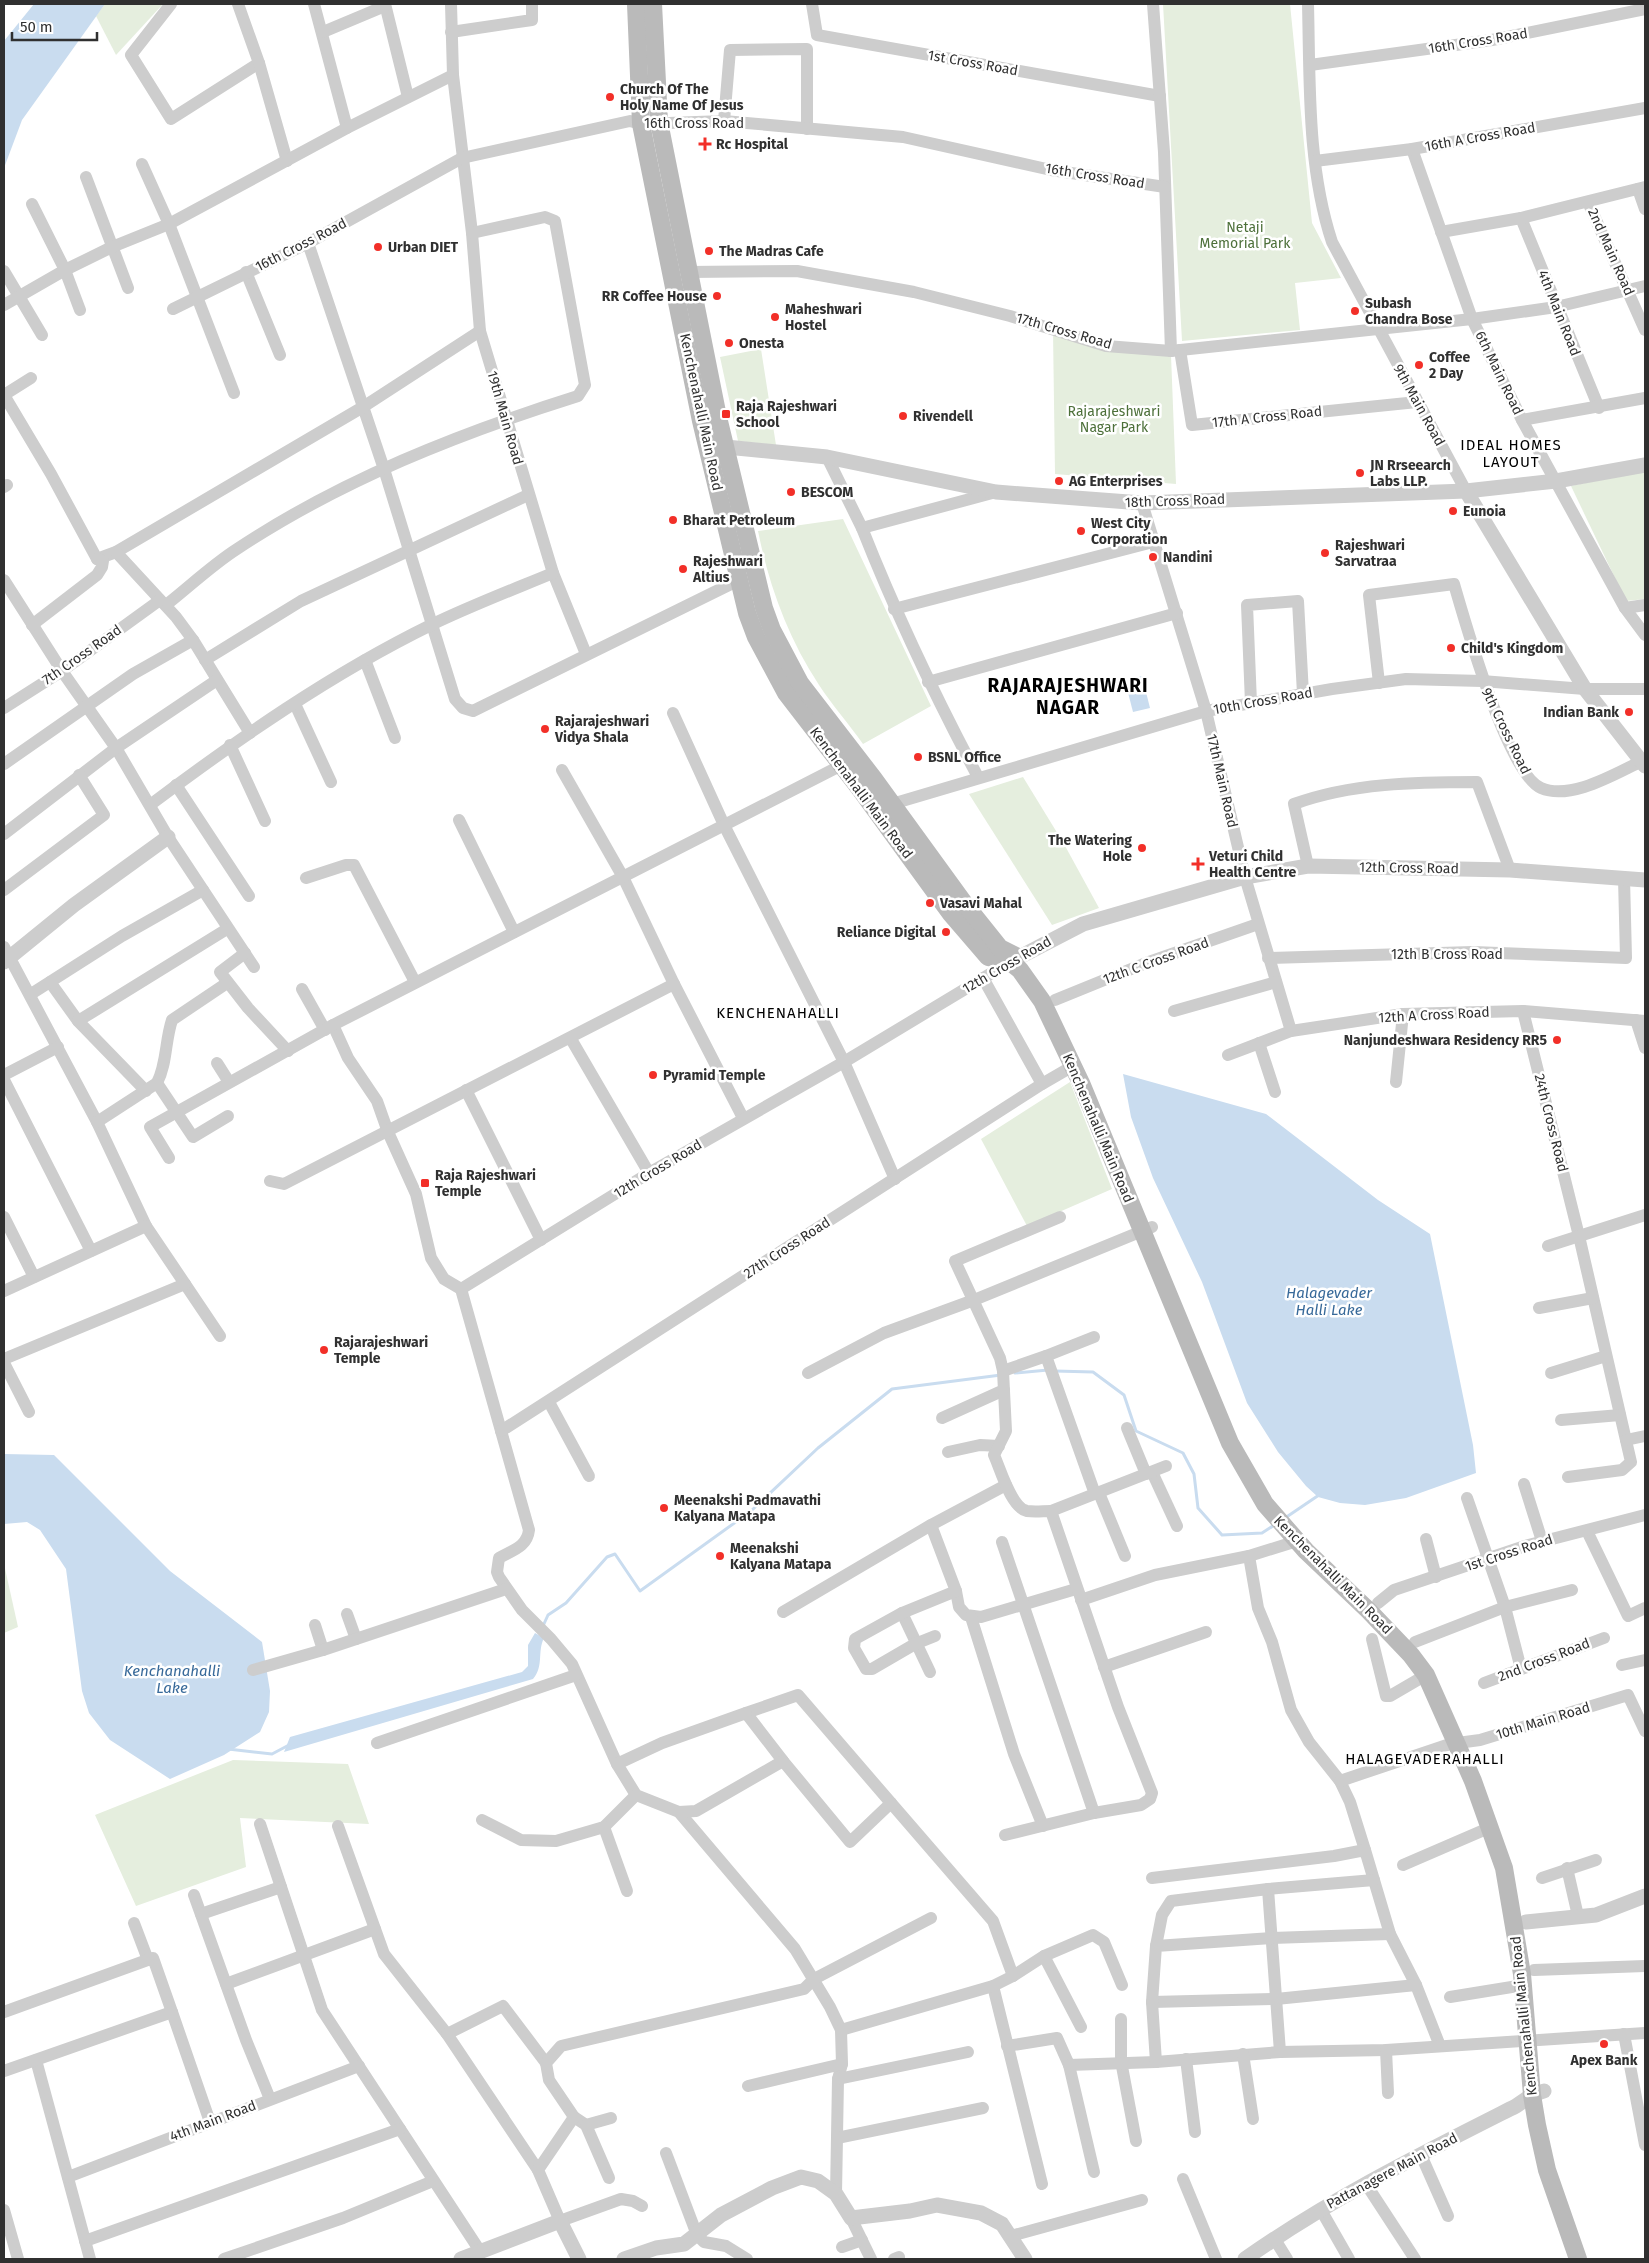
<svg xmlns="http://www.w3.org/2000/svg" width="1649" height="2263" font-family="'Fira Sans',sans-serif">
<rect width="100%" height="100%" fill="#fff"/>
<g fill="#e5eede">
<path d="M105 4H163L116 55 96 16Z"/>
<path d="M1163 4H1290L1312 223 1341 278 1295 283 1300 330 1182 341Z"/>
<path d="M1053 331 1171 355 1176 484 1055 474Z"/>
<path d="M761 349 776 445 738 441 720 357Z"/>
<path d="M1645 470V599L1626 601 1571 486Z"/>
<path d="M843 519 931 706 863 744C849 724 832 705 819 685 788 638 769 586 758 531Z"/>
<path d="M1023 777 1064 844 1099 908 1052 925 969 794Z"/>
<path d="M1070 1082 1112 1189 1027 1226 981 1139Z"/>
<path d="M4 1564 18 1627 4 1633Z"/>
<path d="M233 1760 348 1764 369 1824 240 1818 246 1867 136 1906 95 1815Z"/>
</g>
<g fill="#c9dcef">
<path d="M34 4H105L22 120 4 168V41Z"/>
<path d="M1142 676 1150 708 1133 712 1125 681Z"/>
<path d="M1123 1074 1266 1114 1378 1200 1430 1234 1473 1445 1476 1473 1406 1498 1365 1505 1340 1503 1318 1497 1306 1486 1278 1452 1247 1403 1202 1282 1153 1178 1131 1117Z"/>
<path d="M4 1454 54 1455 170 1571 262 1642 270 1691 269 1712 260 1732 224 1755 170 1779 110 1740 89 1713 82 1691 66 1569 40 1530 27 1522 4 1524Z"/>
<path d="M535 1633 544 1638C537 1652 544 1666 533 1679L284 1752 290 1737 522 1672 528 1666V1645Z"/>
</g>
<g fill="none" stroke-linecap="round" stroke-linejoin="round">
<g stroke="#c9dcef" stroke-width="3">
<path d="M1055 1371 1093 1372 1124 1395 1136 1431 1183 1453 1194 1474 1198 1508 1222 1535 1262 1533 1276 1524"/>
<path d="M1015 1373 1048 1370"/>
<path d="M1285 1518 1319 1495"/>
<path d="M543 1626 548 1615 566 1603 607 1557 615 1554 640 1591 751 1511 818 1448 892 1389 1001 1375"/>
<path d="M228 1749 272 1754 289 1745"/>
</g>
<g stroke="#cdcdcd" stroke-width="12">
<path d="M171 4 131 55 171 119 259 63"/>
<path d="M238 4 259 63 287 161"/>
<path d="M314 4 347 128"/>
<path d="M385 4 408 97"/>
<path d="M451 4 453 75 472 233 480 331 553 573 586 654"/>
<path d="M812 4 817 35 1160 96"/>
<path d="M1153 4 1164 152 1171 351"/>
<path d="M1308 4C1310 83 1307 166 1332 242L1466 491"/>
<path d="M323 32 385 6"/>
<path d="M451 32 532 20V4"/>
<path d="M1310 65 1492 40 1645 9"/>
<path d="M724 121 730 50 807 49V129"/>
<path d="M1412 149 1472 319 1522 420 1625 608 1645 635"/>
<path d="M1315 161 1412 149 1645 108"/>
<path d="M142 164 169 224 234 393"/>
<path d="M86 177 128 288"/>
<path d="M1638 189 1645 209"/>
<path d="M1588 202 1645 330"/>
<path d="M32 204 65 270 80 310"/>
<path d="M1521 218 1599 408"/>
<path d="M1441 232 1521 218 1645 187"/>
<path d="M308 243 384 469 455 699 463 708 473 711 739 580"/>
<path d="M4 271 42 335"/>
<path d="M246 272 280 355"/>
<path d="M688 272 797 271 914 292 1010 316 1106 346 1171 351 1472 319 1556 307 1645 286"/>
<path d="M4 305 65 270 112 247 169 224 347 128 453 75"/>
<path d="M173 309 308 243 462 158 630 121 641 124 724 121 903 137 1051 170 1165 187"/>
<path d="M1180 350 1192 425 1417 402"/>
<path d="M4 395 51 474 97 559 116 552 363 407 480 331"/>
<path d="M4 395 31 378"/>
<path d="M1522 420 1645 398"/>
<path d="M827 457 862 528 996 492"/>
<path d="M4 487 7 485"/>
<path d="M1142 503 1206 711 1245 877 1291 1031"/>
<path d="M862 528C896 614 935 696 978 777"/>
<path d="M116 552 176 617 193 640 250 733"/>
<path d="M4 580 62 671 116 748 168 837 254 967"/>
<path d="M166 605C189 587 212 565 237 549 341 480 460 433 578 396L585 385 555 221 545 217 472 233"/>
<path d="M1625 608 1645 605"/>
<path d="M894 609 1153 542"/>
<path d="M32 625 97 575 102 567 103 561 97 559"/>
<path d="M205 660 301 601 528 495"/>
<path d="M365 660 395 738"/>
<path d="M928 682 1177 613"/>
<path d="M1379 683 1369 595 1454 584C1465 622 1508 774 1541 788 1571 801 1616 773 1642 761"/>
<path d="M1251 703 1247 605 1298 601 1303 694"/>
<path d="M295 704 331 782"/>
<path d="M4 708 62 671 160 600"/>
<path d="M673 713 724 825 844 1062 895 1179"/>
<path d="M230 745 265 821"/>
<path d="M4 764 133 674 193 640"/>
<path d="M562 770 623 877 674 984"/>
<path d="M176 785 249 896"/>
<path d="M892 804 1206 711 1332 689 1406 679 1482 681 1585 689H1645"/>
<path d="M150 805C238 739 331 674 431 625 470 606 512 590 553 573"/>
<path d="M459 820 514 932"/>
<path d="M4 834 116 748 217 680"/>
<path d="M1308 866 1294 804C1351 783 1417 782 1477 782L1510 870"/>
<path d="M306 878 346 865H354L415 982"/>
<path d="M4 890 104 815 79 775"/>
<path d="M4 947 97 1122 146 1226 220 1336"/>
<path d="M245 953 220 972 248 1008 288 1051"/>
<path d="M1268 958 1473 952 1626 958 1624 878"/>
<path d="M983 978 1042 1084"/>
<path d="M50 982 78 1021"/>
<path d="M302 989 325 1030"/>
<path d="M31 994 122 936 203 890"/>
<path d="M1055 1000 1146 963 1258 924"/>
<path d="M1174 1011 1276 982"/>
<path d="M1523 1011 1579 1236 1631 1462 1622 1470 1568 1477"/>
<path d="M1636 1020 1645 1048"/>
<path d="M333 1025 348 1058 377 1101 388 1132 416 1194 431 1258 444 1279 461 1289 529 1530C527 1547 513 1550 499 1558L497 1572 499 1577 522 1610 551 1639 572 1664 617 1764 636 1795 679 1812 795 1949 830 2007 841 2030 842 2064 838 2079 836 2194"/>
<path d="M571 1039 649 1173"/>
<path d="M1259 1043 1275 1092"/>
<path d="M1228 1055 1291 1031 1403 1014 1523 1011 1645 1021"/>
<path d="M217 1063 229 1082"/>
<path d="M4 1075 58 1047"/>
<path d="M4 1080 91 1251"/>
<path d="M1396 1082 1403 1014"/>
<path d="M157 1083C167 1064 165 1041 172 1020L227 983"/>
<path d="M466 1090 541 1240"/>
<path d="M146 1091 78 1021 227 929"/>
<path d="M97 1122 157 1083 193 1137 228 1116"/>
<path d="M169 1158 150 1127 333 1025 842 765 848 760"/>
<path d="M270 1181 284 1184 674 984 743 1118"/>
<path d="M4 1217 34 1277"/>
<path d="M1548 1246 1645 1215"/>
<path d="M461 1289 649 1173 844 1062 1010 962"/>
<path d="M4 1291 146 1226"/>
<path d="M1539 1308 1593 1298"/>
<path d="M1046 1356 1094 1337"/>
<path d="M4 1359 185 1284"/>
<path d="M4 1363 29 1412"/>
<path d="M1003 1371 1046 1356 1095 1494"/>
<path d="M808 1373 884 1333 974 1300 1152 1227"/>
<path d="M1551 1373 1606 1356"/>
<path d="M549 1402 589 1476"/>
<path d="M942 1418 1004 1390"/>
<path d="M1561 1420 1620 1415"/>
<path d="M1127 1428 1146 1474"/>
<path d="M501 1431 1042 1084 1073 1066"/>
<path d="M1626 1440 1645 1436"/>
<path d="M948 1452 980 1445 999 1446"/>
<path d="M1152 1472 1177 1526"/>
<path d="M1524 1484 1542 1541"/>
<path d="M1099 1493 1125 1556"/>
<path d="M1467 1498 1505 1607 1521 1669"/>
<path d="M1051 1511 1166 1466"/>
<path d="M931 1525 956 1591 959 1607 966 1615 981 1617 1076 1589"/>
<path d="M1587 1531 1628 1616 1645 1608"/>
<path d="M1426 1539 1436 1577"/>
<path d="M1002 1542 1094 1813"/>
<path d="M1249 1556 1258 1608 1272 1642 1291 1710 1309 1742 1340 1781 1350 1802 1365 1850"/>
<path d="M1081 1600 1155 1575 1249 1556 1297 1541"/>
<path d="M1378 1603 1394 1590 1525 1546 1645 1515"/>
<path d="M783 1612 931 1525 1006 1485"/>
<path d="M902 1613 930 1672"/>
<path d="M347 1614 356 1639"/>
<path d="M971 1617 1014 1754 1043 1826"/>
<path d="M315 1625 323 1650"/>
<path d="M935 1636 915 1644 872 1669H866L854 1648 855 1639 902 1613 956 1591"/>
<path d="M1372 1639 1386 1696H1390L1426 1675"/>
<path d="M1415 1642 1505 1607 1572 1590"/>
<path d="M1622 1665 1645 1660"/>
<path d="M1104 1667 1206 1632"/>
<path d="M253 1670 323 1650 506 1589"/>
<path d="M1484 1683 1604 1638"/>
<path d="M377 1743 576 1675"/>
<path d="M783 1761 746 1713 798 1695 891 1803"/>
<path d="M617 1764 662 1743 746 1713"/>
<path d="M1340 1781 1450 1744 1480 1740 1628 1695 1645 1731"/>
<path d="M679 1812 696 1811 783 1761 850 1842 891 1803 993 1921 1013 1976"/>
<path d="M482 1820 521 1840 556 1841 604 1827 636 1795"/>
<path d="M260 1824 322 2010 480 2251"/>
<path d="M338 1826 384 1954 447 2034 538 2170"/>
<path d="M604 1827 627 1891"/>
<path d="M1005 1835 1094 1813 1141 1805 1150 1799 1152 1793 1118 1707 1051 1511C1043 1511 1035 1512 1027 1511 1011 1508 1000 1468 994 1455L1006 1431 1003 1371 1000 1358 955 1261 1060 1217"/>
<path d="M1403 1865 1491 1827"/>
<path d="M1567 1868 1578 1916"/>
<path d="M1152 1878 1334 1856 1365 1850 1390 1934 1416 1985 1440 2046"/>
<path d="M1542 1878 1596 1860"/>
<path d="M1268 1889 1280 2052"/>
<path d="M194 1895 246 2040 270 2099"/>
<path d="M201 1914 281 1887"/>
<path d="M134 1923 148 1960"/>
<path d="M1156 1946 1162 1915 1171 1901 1268 1889 1374 1880"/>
<path d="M1044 1956 1081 2027"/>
<path d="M1534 1970 1645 1966"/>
<path d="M226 1984 375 1929"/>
<path d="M993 1986 1042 2184"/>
<path d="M1450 1997 1524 1985"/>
<path d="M1152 2002 1276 1999 1416 1985"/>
<path d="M4 2012 153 1958 172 2012"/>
<path d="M1121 2019V2061L1136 2141"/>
<path d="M841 2030 993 1986 1013 1976 1044 1956 1093 1935 1104 1942 1122 1985"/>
<path d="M447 2034 503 2006 546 2063"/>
<path d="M1624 2034 1645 2145"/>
<path d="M1007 2046 1057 2038 1069 2065 1156 2062 1280 2052 1386 2050 1645 2033"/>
<path d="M1386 2050 1388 2093"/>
<path d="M1243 2054 1253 2119"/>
<path d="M1186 2059 1195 2132"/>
<path d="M36 2060 90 2259"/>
<path d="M1156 2062 1152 2002 1156 1946 1272 1938 1390 1934"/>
<path d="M1069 2065 1094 2172"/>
<path d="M4 2071 172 2012 210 2122"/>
<path d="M838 2079 968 2052"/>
<path d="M748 2086 842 2064"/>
<path d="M574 2117 586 2125 609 2178"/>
<path d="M586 2125 611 2118"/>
<path d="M837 2138 983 2108"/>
<path d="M666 2153 697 2235 704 2242 726 2246 747 2259"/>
<path d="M1421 2155 1448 2216"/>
<path d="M68 2177 359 2066"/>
<path d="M1183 2179 1216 2259"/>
<path d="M1366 2184 1415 2259"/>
<path d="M642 2206 633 2201 621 2199 560 2221 538 2170 574 2117 549 2080 546 2063 561 2046 804 1989 814 1979 931 1918"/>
<path d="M4 2210 18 2259"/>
<path d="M1321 2210 1349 2259"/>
<path d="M851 2218 871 2259"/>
<path d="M1011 2236 1142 2200"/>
<path d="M1274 2238 1287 2259"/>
<path d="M85 2241 400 2129"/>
<path d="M842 2247 862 2240"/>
<path d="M224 2259 343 2218 433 2181"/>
<path d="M894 2259 899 2257"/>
</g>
<g stroke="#cdcdcd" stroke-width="15">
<path d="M716 446 827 457 996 492 1142 503 1466 491 1556 481 1645 465"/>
<path d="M1466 491 1585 689 1645 766"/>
<path d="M4 962 74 905 168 837"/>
<path d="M1010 962 1083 924 1245 877 1308 866 1510 870 1645 880"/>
<path d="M1526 1922 1596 1915 1645 1896"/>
<path d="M461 2259 560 2221 579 2259"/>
<path d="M624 2259 656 2248 684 2244 721 2215 772 2188 801 2177 818 2181 836 2194 851 2218 910 2211 937 2205 981 2213 1002 2224 1025 2259"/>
<path d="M1245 2259C1330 2199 1423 2153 1516 2106L1532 2095 1544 2091"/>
</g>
<g stroke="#bababa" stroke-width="18">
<path d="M636 4 641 124 701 421 747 613 756 637 786 693 860 789 951 914 988 957 1010 962 1020 970 1042 1001 1081 1083 1230 1443 1265 1504 1306 1551 1369 1611 1411 1655 1426 1675 1473 1781 1504 1868 1522 1974 1532 2095 1537 2125 1547 2170 1578 2259"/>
<path d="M653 4 659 122 718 417 764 608 772 630 800 683 874 779 964 903 1000 948 1018 957"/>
</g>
</g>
<g fill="#f22f28" stroke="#fff" stroke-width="2">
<circle cx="610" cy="97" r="5"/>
<path d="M702.5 136.5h5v5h5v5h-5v5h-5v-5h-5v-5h5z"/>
<circle cx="378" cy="247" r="5"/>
<circle cx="709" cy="251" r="5"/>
<circle cx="717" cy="296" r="5"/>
<circle cx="1355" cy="311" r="5"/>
<circle cx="775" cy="317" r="5"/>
<circle cx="729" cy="343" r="5"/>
<circle cx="1419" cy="365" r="5"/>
<rect x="721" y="409" width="10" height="10" rx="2.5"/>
<circle cx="903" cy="416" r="5"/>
<circle cx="1360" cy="473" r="5"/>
<circle cx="1059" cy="481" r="5"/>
<circle cx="791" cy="492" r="5"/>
<circle cx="1453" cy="511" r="5"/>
<circle cx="673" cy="520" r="5"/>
<circle cx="1081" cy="531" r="5"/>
<circle cx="1325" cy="553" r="5"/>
<circle cx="1153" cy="557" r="5"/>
<circle cx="683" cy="569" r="5"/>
<circle cx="1451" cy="648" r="5"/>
<circle cx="1629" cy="712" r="5"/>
<circle cx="545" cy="729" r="5"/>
<circle cx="918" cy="757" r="5"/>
<circle cx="1142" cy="848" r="5"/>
<path d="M1195.5 856.5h5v5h5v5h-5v5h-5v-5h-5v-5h5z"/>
<circle cx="930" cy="903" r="5"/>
<circle cx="946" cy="932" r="5"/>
<circle cx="1557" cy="1040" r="5"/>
<circle cx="653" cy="1075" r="5"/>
<rect x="420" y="1178" width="10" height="10" rx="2.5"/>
<circle cx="324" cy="1350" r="5"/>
<circle cx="664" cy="1508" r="5"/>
<circle cx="720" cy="1556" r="5"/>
<circle cx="1604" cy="2044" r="5"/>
</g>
<g text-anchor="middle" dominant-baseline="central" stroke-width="5" stroke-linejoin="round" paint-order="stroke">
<g font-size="14" fill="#303030" stroke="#fff">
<text transform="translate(1478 41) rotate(-9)">16th Cross Road</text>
<text transform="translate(973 63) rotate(10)">1st Cross Road</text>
<text x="694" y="123">16th Cross Road</text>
<text transform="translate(1480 137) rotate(-10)">16th A Cross Road</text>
<text transform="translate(1095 176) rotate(9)">16th Cross Road</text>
<text transform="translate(301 245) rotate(-27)">16th Cross Road</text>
<text transform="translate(1611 252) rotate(66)">2nd Main Road</text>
<text transform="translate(1559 313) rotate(68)">4th Main Road</text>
<text transform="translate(1064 331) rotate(16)">17th Cross Road</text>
<text transform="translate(1499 373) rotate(64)">6th Main Road</text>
<text transform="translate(1419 405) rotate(61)">9th Main Road</text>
<text transform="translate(701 412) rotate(78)">Kenchenahalli Main Road</text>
<text transform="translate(1267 417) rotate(-6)">17th A Cross Road</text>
<text transform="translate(505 418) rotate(74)">19th Main Road</text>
<text transform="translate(1175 501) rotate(-2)">18th Cross Road</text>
<text transform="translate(82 655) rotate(-35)">7th Cross Road</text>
<text transform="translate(1263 701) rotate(-10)">10th Cross Road</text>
<text transform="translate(1506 731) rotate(64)">9th Cross Road</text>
<text transform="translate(1222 781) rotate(77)">17th Main Road</text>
<text transform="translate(861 793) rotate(53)">Kenchenahalli Main Road</text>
<text transform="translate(1409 868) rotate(1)">12th Cross Road</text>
<text x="1447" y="954">12th B Cross Road</text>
<text transform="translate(1156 961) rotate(-20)">12th C Cross Road</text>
<text transform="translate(1007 965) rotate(-30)">12th Cross Road</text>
<text transform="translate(1434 1015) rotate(-3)">12th A Cross Road</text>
<text transform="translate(1551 1123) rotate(76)">24th Cross Road</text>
<text transform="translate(1098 1128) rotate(67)">Kenchenahalli Main Road</text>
<text transform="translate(658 1169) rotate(-31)">12th Cross Road</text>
<text transform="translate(787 1248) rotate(-33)">27th Cross Road</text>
<text transform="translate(1509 1553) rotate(-18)">1st Cross Road</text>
<text transform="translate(1333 1575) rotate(45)">Kenchenahalli Main Road</text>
<text transform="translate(1544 1660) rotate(-21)">2nd Cross Road</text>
<text transform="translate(1543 1721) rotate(-17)">10th Main Road</text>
<text transform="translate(1524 2016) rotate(-96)">Kenchenahalli Main Road</text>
<text transform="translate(213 2121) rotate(-21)">4th Main Road</text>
<text transform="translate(1392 2171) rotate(-28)">Pattanagere Main Road</text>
</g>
<g font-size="14" font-weight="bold" fill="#303030" stroke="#fff" text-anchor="start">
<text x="620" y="89">Church Of The<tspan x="620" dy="16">Holy Name Of Jesus</tspan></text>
<text x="716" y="144">Rc Hospital</text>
<text x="388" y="247">Urban DIET</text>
<text x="719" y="251">The Madras Cafe</text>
<text x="707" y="296" text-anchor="end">RR Coffee House</text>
<text x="1365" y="303">Subash<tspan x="1365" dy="16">Chandra Bose</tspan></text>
<text x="785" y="309">Maheshwari<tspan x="785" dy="16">Hostel</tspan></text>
<text x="739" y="343">Onesta</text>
<text x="1429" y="357">Coffee<tspan x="1429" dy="16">2 Day</tspan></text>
<text x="736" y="406">Raja Rajeshwari<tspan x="736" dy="16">School</tspan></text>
<text x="913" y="416">Rivendell</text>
<text x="1370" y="465">JN Rrseearch<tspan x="1370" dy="16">Labs LLP.</tspan></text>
<text x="1069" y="481">AG Enterprises</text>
<text x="801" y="492">BESCOM</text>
<text x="1463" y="511">Eunoia</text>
<text x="683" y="520">Bharat Petroleum</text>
<text x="1091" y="523">West City<tspan x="1091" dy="16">Corporation</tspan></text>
<text x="1335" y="545">Rajeshwari<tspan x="1335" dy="16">Sarvatraa</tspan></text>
<text x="1163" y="557">Nandini</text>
<text x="693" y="561">Rajeshwari<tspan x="693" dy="16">Altius</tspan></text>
<text x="1461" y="648">Child's Kingdom</text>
<text x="1619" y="712" text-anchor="end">Indian Bank</text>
<text x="555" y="721">Rajarajeshwari<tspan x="555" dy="16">Vidya Shala</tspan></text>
<text x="928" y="757">BSNL Office</text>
<text x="1132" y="840" text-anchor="end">The Watering<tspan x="1132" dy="16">Hole</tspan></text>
<text x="1209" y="856">Veturi Child<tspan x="1209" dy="16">Health Centre</tspan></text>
<text x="940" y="903">Vasavi Mahal</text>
<text x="936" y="932" text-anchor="end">Reliance Digital</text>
<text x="1547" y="1040" text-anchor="end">Nanjundeshwara Residency RR5</text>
<text x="663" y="1075">Pyramid Temple</text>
<text x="435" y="1175">Raja Rajeshwari<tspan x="435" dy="16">Temple</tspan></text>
<text x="334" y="1342">Rajarajeshwari<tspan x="334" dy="16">Temple</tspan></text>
<text x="674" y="1500">Meenakshi Padmavathi<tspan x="674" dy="16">Kalyana Matapa</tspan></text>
<text x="730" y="1548">Meenakshi<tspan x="730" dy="16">Kalyana Matapa</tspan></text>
<text x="1604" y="2060" text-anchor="middle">Apex Bank</text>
</g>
<g font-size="14" fill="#4d703a" stroke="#fff">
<text x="1245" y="227">Netaji<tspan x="1245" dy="16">Memorial Park</tspan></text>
<text x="1114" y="411">Rajarajeshwari<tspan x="1114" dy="16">Nagar Park</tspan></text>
</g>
<g font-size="15" letter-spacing="1" fill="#000" stroke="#fff">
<text x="1511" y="445">IDEAL HOMES<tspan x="1511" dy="17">LAYOUT</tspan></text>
<text x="778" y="1013">KENCHENAHALLI</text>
<text x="1425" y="1759">HALAGEVADERAHALLI</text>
</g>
<g font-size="15" font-style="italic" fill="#376999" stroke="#fff">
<text x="1329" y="1293">Halagevader<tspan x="1329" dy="17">Halli Lake</tspan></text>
<text x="172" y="1671">Kenchanahalli<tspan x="172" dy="17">Lake</tspan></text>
</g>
<g font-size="19" font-weight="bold" letter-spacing="1" fill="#000" stroke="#fff">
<text x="1068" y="685">RAJARAJESHWARI<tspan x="1068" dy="22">NAGAR</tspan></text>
</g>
</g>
<rect width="1649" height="2263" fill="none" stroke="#303030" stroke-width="10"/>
<path d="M12 32v8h85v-8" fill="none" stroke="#303030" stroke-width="2.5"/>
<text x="20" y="32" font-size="15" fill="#303030" stroke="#ffffff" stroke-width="4" paint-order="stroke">50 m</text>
</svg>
